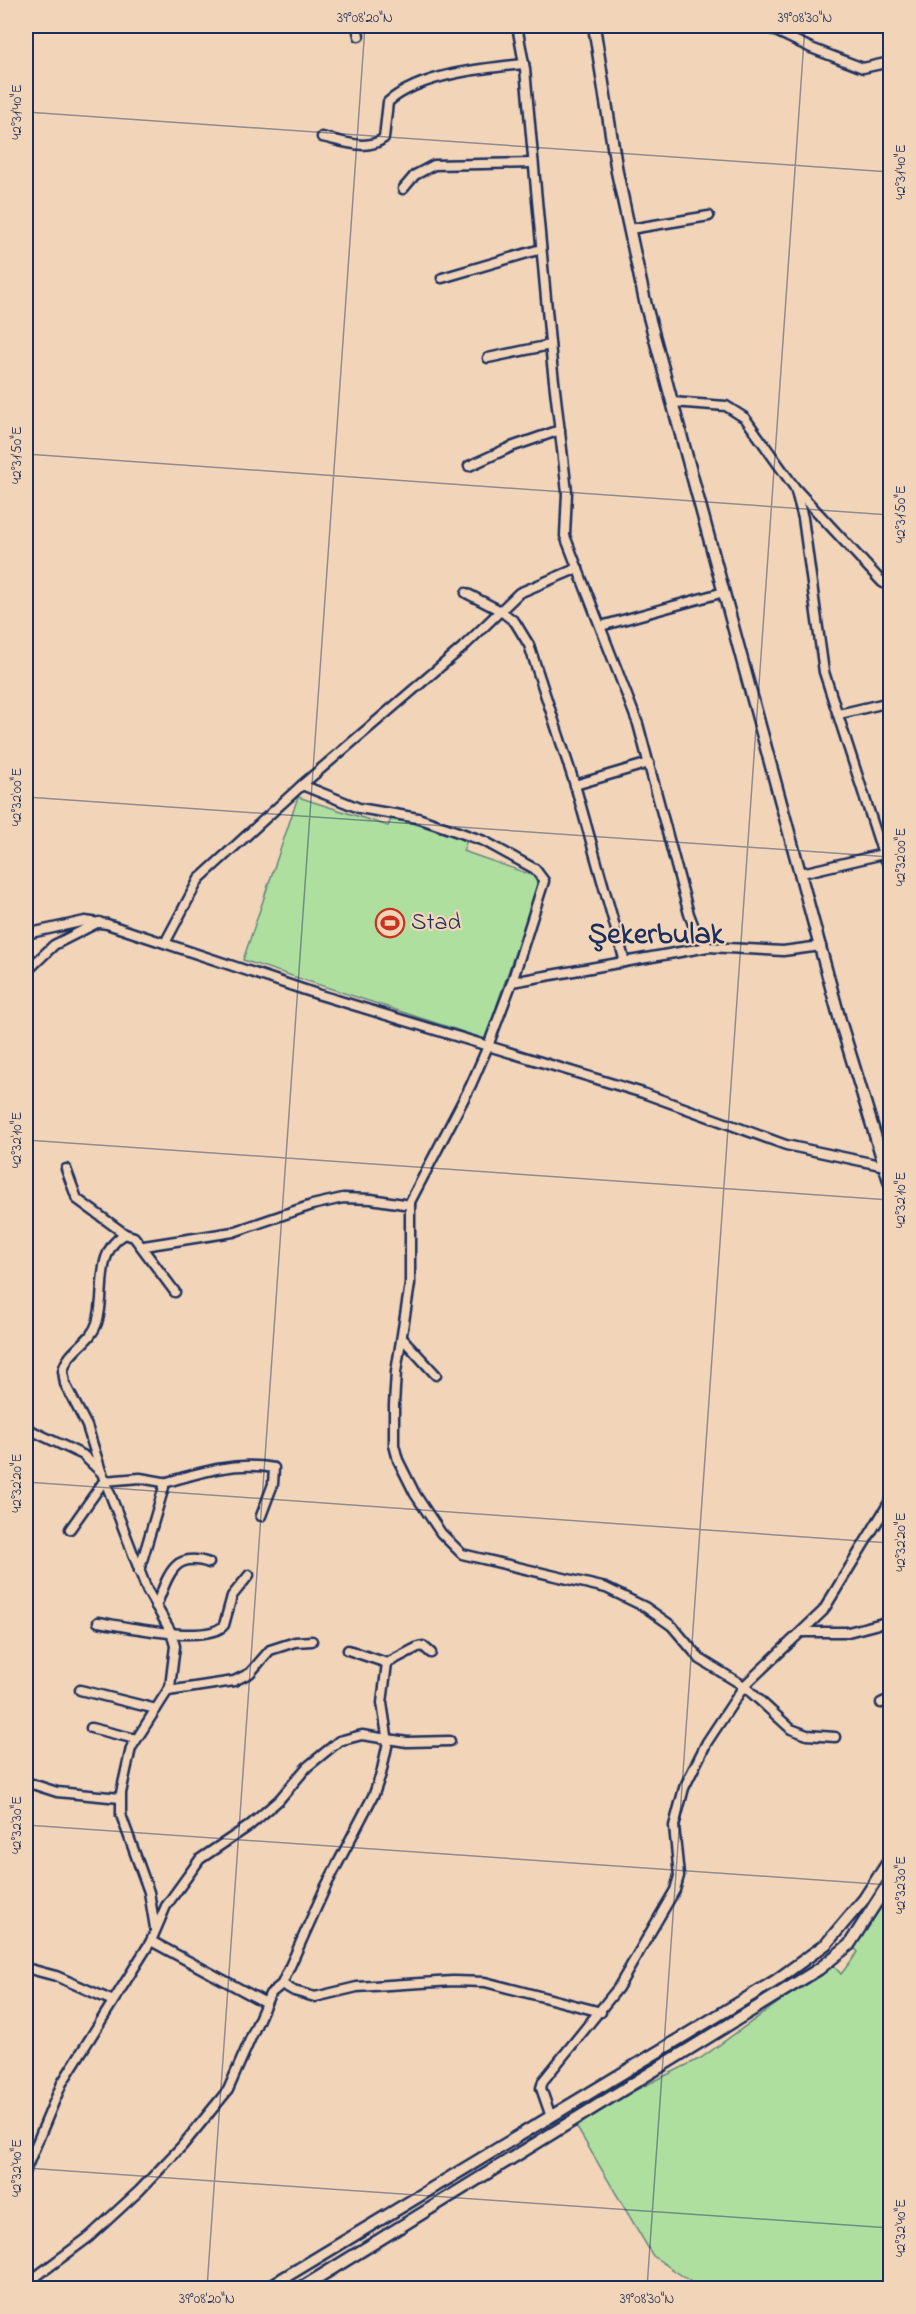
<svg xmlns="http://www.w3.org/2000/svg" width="916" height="2314" font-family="'Indie Flower',sans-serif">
<rect width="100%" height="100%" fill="#f2d5b8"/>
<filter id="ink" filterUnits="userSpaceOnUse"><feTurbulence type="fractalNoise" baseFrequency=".0167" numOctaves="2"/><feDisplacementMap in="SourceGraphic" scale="12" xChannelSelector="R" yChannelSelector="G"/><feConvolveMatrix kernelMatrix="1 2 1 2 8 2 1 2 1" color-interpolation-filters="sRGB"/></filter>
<g filter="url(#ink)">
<g fill="#afdf9f" stroke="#65877e" stroke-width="1.5">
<path d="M298 797 388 826 392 817 467 840 463 851 535 876 538 887 485 1039 243 960Z"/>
<path d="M890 1895V2288H700L653 2256 573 2121 701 2058 832 1964 841 1974 858 1952 849 1942Z"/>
</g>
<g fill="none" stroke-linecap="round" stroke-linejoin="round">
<g stroke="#1b2f5e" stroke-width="13">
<g id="minor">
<path d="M357 26 359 36"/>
<path d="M517 26 525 69 552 364 567 492 565 536 638 724 689 914 694 927 708 947 783 951 821 946"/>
<path d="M765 26 811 48 863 68 890 62"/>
<path d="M322 137C342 141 367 152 384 138L388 102C420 74 483 68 524 64"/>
<path d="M403 189 415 175 434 165 533 163"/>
<path d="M630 229 709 216"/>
<path d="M442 278 541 249"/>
<path d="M488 358 550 345"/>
<path d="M672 402 726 406 745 418 795 488 882 582 890 587"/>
<path d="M469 466 511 447 560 430"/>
<path d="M795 488 803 518 824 672 883 854 890 868"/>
<path d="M466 593 501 611 515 622 529 645 575 785 625 962"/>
<path d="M601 626 724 592"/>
<path d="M839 714 890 702"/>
<path d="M302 785 359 808 418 818 484 841 535 869 544 881 512 982 488 1046 471 1085 410 1202V1284L396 1372 394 1405V1445L398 1460 415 1494 441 1533 462 1554 606 1588 645 1607 672 1626 700 1659 744 1686 791 1729 807 1735 835 1737"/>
<path d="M575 785 649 763"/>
<path d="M802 873 883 854"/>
<path d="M26 934 85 921 107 924 317 994 643 1093 786 1145 885 1166"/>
<path d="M165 943 199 879 302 785 462 648 519 593 578 568"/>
<path d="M26 972 54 945 99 922"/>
<path d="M512 982 708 947"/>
<path d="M66 1169 77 1199 125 1234"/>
<path d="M144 1246 233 1232 312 1205 343 1198 371 1199 410 1205"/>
<path d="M402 1338 436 1375"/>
<path d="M26 1428 83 1455 102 1473 147 1590 171 1632 175 1646 170 1687 131 1748 121 1793V1815L149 1892 155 1928"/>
<path d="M101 1471 87 1426 65 1384 63 1371C67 1350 91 1343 97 1323 107 1294 93 1252 125 1234L134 1237 175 1292"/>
<path d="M164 1483C201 1472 235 1461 274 1468L273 1484 261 1516"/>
<path d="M70 1529 104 1481 140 1478 163 1482 164 1487 139 1571"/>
<path d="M156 1606C168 1578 172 1550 209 1563"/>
<path d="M98 1622C123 1626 208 1645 224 1625L232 1596 249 1575"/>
<path d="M803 1632H848L890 1621"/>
<path d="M387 1663 418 1647 423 1646 431 1653"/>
<path d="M80 1690 156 1709"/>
<path d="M168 1691 234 1681 250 1673 270 1650 295 1642 312 1641"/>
<path d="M881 1703 890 1699"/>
<path d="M91 1728 136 1739"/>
<path d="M26 1782 57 1792 120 1798"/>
<path d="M151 1941 266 2003"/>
<path d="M26 1968 56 1976 113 2001"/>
<path d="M282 1984 294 1991 315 1997 357 1987 453 1981 485 1982 601 2012"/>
<path d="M551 2117 541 2088 543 2081 618 1988 675 1890 679 1876 674 1826 684 1788 707 1742 744 1686 823 1611 890 1501"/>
<path d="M26 2169 62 2083 151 1941 166 1906 200 1859 249 1826 279 1800 307 1767 339 1741 362 1735 407 1742 450 1741"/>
<path d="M26 2284 89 2237 139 2191 182 2146 228 2090 270 1994 282 1984 326 1886 374 1794 381 1774 388 1742 382 1703 387 1663 348 1650"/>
</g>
</g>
<g stroke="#1b2f5e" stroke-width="15">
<path id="tertiary" d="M594 26 617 172 646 306 841 1024 890 1184"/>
</g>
<g stroke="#1b2f5e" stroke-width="15">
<g id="secondary">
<path d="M267 2288 775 1981 826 1944 864 1899 890 1859"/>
<path d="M301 2288 819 1969 849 1945 890 1881"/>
</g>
</g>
<use href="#minor" stroke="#f2d5b8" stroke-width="8"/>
<use href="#tertiary" stroke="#f2d5b8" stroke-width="10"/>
<use href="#secondary" stroke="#f2d5b8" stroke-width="10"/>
</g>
</g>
<path fill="none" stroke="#1b2f5e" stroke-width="1.5" stroke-opacity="0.45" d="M26 112 890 172M26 454 890 515M26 797 890 857M26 1140 890 1200M26 1482 890 1543M26 1825 890 1885M26 2168 890 2228M207 2288 365 26M647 2288 805 26"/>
<defs>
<g id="stadium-ring" transform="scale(1.5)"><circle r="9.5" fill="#f2d5b8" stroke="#c8321e" stroke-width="1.5"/><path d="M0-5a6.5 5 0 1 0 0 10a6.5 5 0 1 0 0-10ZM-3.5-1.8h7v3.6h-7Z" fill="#c8321e"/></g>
</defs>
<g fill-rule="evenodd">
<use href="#stadium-ring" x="390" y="923"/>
</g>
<g text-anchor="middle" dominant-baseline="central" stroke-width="4.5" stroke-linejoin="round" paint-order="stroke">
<g font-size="24" fill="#1b2f5e" stroke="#f2d5b8" text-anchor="start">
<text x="411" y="923">Stad</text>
</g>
<g font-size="30" font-weight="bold" fill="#1b2f5e" stroke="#f2d5b8">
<text x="656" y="936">Şekerbulak</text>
</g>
</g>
<rect width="916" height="2314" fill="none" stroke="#f2d5b8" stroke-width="66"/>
<rect x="33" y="33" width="850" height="2248" fill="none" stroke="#1b2f5e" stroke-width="2"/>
<g font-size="15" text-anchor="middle" fill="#1b2f5e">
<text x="365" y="22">39°08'20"N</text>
<text x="805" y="22">39°08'30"N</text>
<text transform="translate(16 112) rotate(-90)" y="5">42°31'40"E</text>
<text transform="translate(900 172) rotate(-90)" y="5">42°31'40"E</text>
<text transform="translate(16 455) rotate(-90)" y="5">42°31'50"E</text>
<text transform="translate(900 514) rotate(-90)" y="5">42°31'50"E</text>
<text transform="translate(16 797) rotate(-90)" y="5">42°32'00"E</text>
<text transform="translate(900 857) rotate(-90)" y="5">42°32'00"E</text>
<text transform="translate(16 1140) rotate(-90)" y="5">42°32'10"E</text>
<text transform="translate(900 1200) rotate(-90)" y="5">42°32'10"E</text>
<text transform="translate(16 1483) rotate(-90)" y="5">42°32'20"E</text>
<text transform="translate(900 1542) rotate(-90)" y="5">42°32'20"E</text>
<text transform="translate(16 1825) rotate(-90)" y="5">42°32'30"E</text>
<text transform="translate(900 1885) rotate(-90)" y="5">42°32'30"E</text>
<text transform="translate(16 2168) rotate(-90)" y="5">42°32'40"E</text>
<text transform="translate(900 2228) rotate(-90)" y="5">42°32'40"E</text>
<text x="207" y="2303">39°08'20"N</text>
<text x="647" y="2303">39°08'30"N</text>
</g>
</svg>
